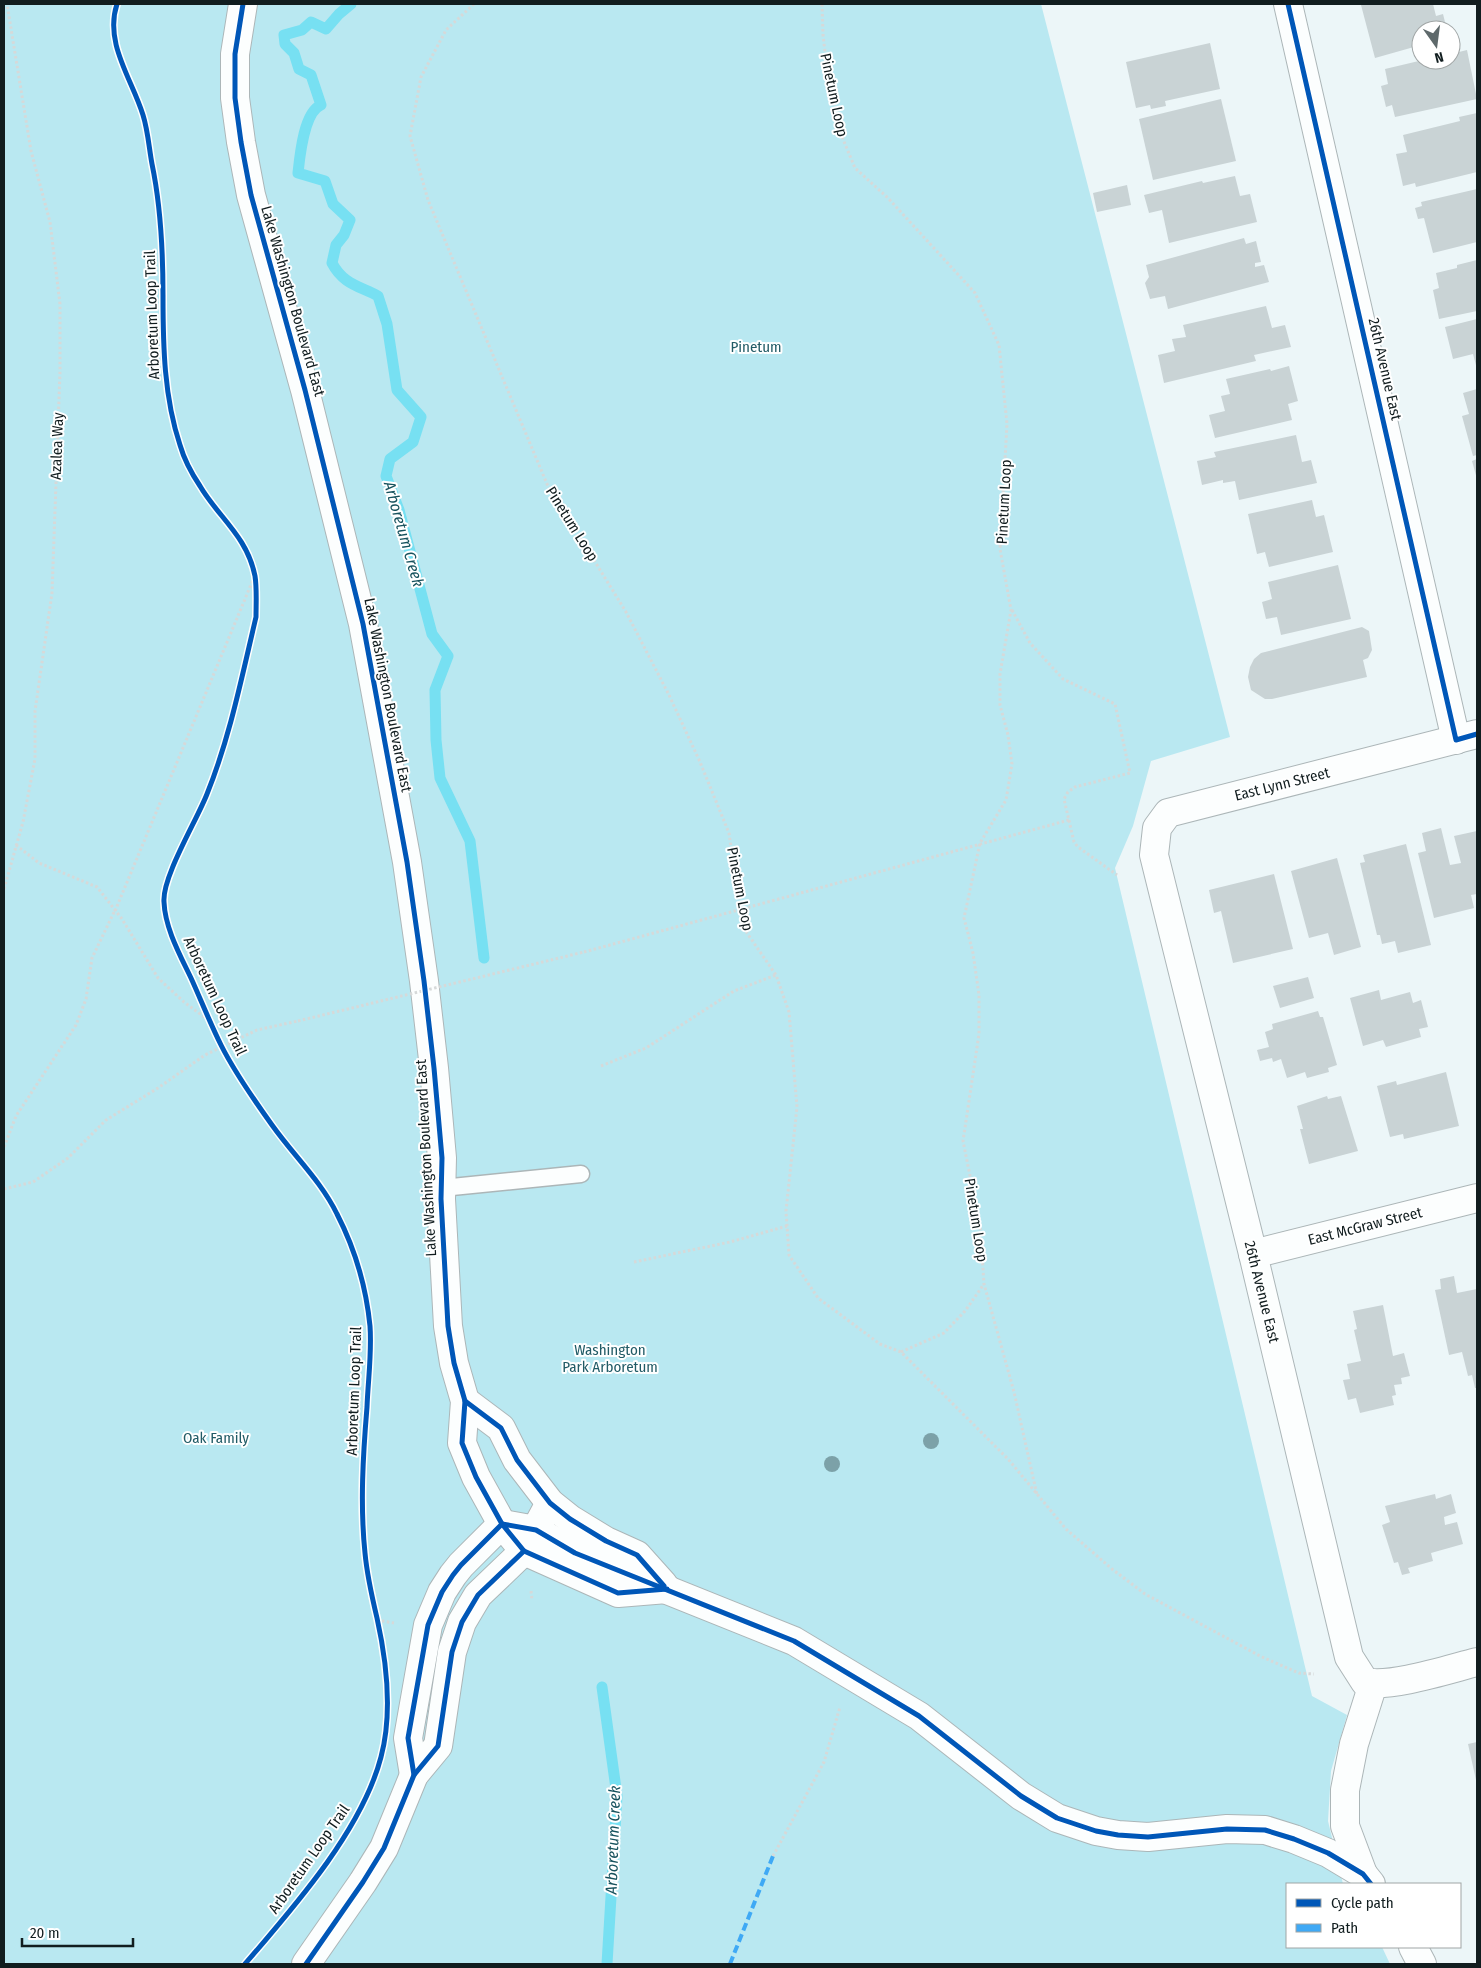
<svg xmlns="http://www.w3.org/2000/svg" width="1481" height="1968" font-family="'Fira Sans Condensed',sans-serif">
<rect width="100%" height="100%" fill="#ecf6f8"/>
<path fill="#b9e8f1" d="M4 4H1041L1230 737 1151 761 1133 826 1115 868 1312 1696 1347 1715 1331 1771 1328 1821 1343 1884H1287V1947H1382L1390 1964H4Z"/>
<g fill="none" stroke-linecap="round" stroke-linejoin="round">
<g stroke="#77e0f2" stroke-width="11">
<path d="M351 4 339 14 326 29 311 22 302 30 284 35 285 44 294 53 299 69 311 75 321 105C304 112 300 154 298 173L325 181 333 204 350 220 344 235 336 245 332 263C343 284 359 286 378 296L387 324 397 390 421 417 413 442 390 459 386 476 399 510 432 634 448 656 435 690 436 740 440 778 470 841 484 958"/>
<path d="M602 1687 617 1796 607 1964"/>
</g>
</g>
<g fill="#c9d3d5">
<path d="M1365 4H1433L1436 16 1443 14 1447 30H1421V45L1375 58 1361 5Z"/>
<path d="M1210 43 1220 89 1165 101 1166 106 1151 109 1150 105 1136 108 1126 62Z"/>
<path d="M1467 50 1477 99 1395 117 1392 105 1386 107 1381 86 1388 84 1385 69 1423 60H1451V54Z"/>
<path d="M1221 99 1236 161 1153 180 1139 119Z"/>
<path d="M1477 113V172L1416 187 1415 183 1403 186 1396 154 1407 152 1403 135 1460 121 1459 117Z"/>
<path d="M1235 176 1240 196 1250 194 1257 222 1169 243 1162 210 1149 213 1144 195 1202 181 1203 183Z"/>
<path d="M1127 185 1131 205 1097 212 1093 193Z"/>
<path d="M1477 189V242L1433 253 1424 218 1418 219 1415 208 1422 206 1421 202Z"/>
<path d="M1244 238 1246 244 1256 241 1261 262 1255 263V267L1264 265 1269 282 1168 309 1165 296 1150 299 1145 283 1149 277 1146 265Z"/>
<path d="M1477 260V311L1439 319 1433 290 1439 288 1436 273 1457 268V265Z"/>
<path d="M1266 306 1272 328 1285 325 1291 347 1254 355 1256 361 1164 383 1158 355 1175 351 1172 339 1186 337 1183 325Z"/>
<path d="M1477 319V369L1473 354 1453 359 1445 327Z"/>
<path d="M1289 366 1298 401 1288 404 1292 420 1215 438 1209 415 1225 411 1221 396 1230 394 1226 379 1270 369 1271 371Z"/>
<path d="M1477 389V455L1473 456 1462 416 1469 414 1463 393Z"/>
<path d="M1296 435 1302 462 1311 460 1317 483 1239 500 1235 481 1223 483V480L1202 485 1197 461 1216 457 1214 452Z"/>
<path d="M1477 459V479L1472 461Z"/>
<path d="M1312 500 1316 517 1324 515 1333 552 1269 567 1265 552 1257 554 1248 514Z"/>
<path d="M1338 565 1351 619 1281 635 1277 617 1266 619 1262 602 1272 599 1268 582Z"/>
<path d="M1362 627 1369 631 1372 650 1368 658 1363 660 1367 677 1272 699H1265L1251 690 1248 677 1250 667 1254 659 1261 653Z"/>
<path d="M1441 828 1450 865 1461 863 1454 836 1477 831V894L1471 895 1474 908 1434 918 1418 853 1426 851 1422 833Z"/>
<path d="M1406 844 1431 945 1398 953 1395 941 1382 944 1380 935H1377L1360 863 1365 862 1363 855Z"/>
<path d="M1337 858 1361 947 1334 955 1328 933 1309 938 1291 871Z"/>
<path d="M1274 874 1293 949 1233 963 1221 911 1214 913 1209 890Z"/>
<path d="M1308 977 1314 998 1280 1008 1273 986Z"/>
<path d="M1379 990 1381 1000 1410 992 1413 1003 1421 1000 1428 1027 1419 1029 1421 1037 1386 1047 1383 1040 1363 1046 1350 998Z"/>
<path d="M1318 1011 1320 1017H1323L1337 1065 1328 1068 1329 1072 1307 1078 1305 1072 1287 1078 1281 1059 1273 1062 1272 1058 1260 1061 1257 1050 1269 1047 1265 1032 1273 1029 1272 1024Z"/>
<path d="M1446 1072 1459 1126 1404 1139 1403 1134 1390 1137 1377 1086 1396 1081 1397 1085Z"/>
<path d="M1327 1096 1328 1099 1341 1096 1358 1151 1309 1164 1300 1129H1303L1297 1106Z"/>
<path d="M1454 1276 1457 1293 1477 1289V1388H1475L1472 1375 1468 1376 1462 1352 1449 1355 1435 1290 1441 1289 1440 1279Z"/>
<path d="M1383 1305 1393 1356 1404 1353 1410 1376 1401 1378 1402 1384 1394 1385 1396 1395 1392 1396 1394 1405 1360 1413 1356 1398 1348 1400 1343 1380 1350 1379 1347 1364 1361 1361 1354 1330 1357 1329 1353 1311Z"/>
<path d="M1435 1494 1436 1499 1451 1494 1456 1513 1444 1517 1445 1525 1457 1522 1463 1544 1431 1553 1433 1561 1408 1568 1410 1573 1402 1575 1398 1562 1394 1563 1382 1525 1390 1522 1385 1506Z"/>
<path d="M1477 1742V1780H1476L1468 1744Z"/>
</g>
<g fill="none" stroke-linecap="round" stroke-linejoin="round">
<g stroke="#acb6b8" stroke-width="19">
<path id="service" d="M442 1188 581 1174"/>
</g>
<g stroke="#acb6b8" stroke-width="30">
<g id="minor">
<path d="M1288 4 1456 740"/>
<path d="M1477 734 1168 813 1157 828 1154 855 1253 1254 1349 1657 1365 1682C1391 1688 1449 1669 1477 1662"/>
<path d="M1253 1254 1477 1198"/>
<path d="M414 1775 408 1738 428 1625 442 1592 453 1575 461 1565 502 1524"/>
<path d="M1363 1874 1345 1826V1790L1354 1744 1373 1684"/>
<path d="M306 1964 363 1882 384 1848 414 1775 438 1746 452 1652 462 1622 478 1595 524 1551 550 1503"/>
</g>
</g>
<g stroke="#acb6b8" stroke-width="30">
<g id="secondary">
<path d="M243 4 235 54V98L241 142 251 195 305 390 363 624 407 862 424 981 434 1068 442 1158 441 1199 448 1326 454 1363 465 1401 462 1443 476 1477 502 1524 524 1551 618 1593 667 1589"/>
<path d="M465 1401 501 1428 517 1460 550 1503 570 1519 606 1541 637 1555 663 1584"/>
<path d="M502 1524 536 1530 575 1553 794 1641 919 1716 1021 1796 1057 1818 1096 1831 1118 1835 1148 1837 1227 1829 1265 1830 1294 1839 1328 1853 1363 1874 1371 1884"/>
<path d="M1413 1947 1422 1964"/>
</g>
</g>
<g stroke="#d6d9d9" stroke-width="3" stroke-dasharray="2.5 2.5" stroke-linecap="butt">
<path d="M474 4 446 30 421 77 410 136 428 200 547 484 626 612 669 695 700 762 729 833 735 876 747 933 776 975 789 1012 797 1107 786 1211 789 1255 818 1298 880 1344 901 1352 1008 1459 1066 1529 1112 1569 1145 1594 1260 1656 1299 1673 1314 1674"/>
<path d="M822 4 823 35 828 78 840 132 855 168 888 198 975 293 999 345 1007 424 1000 549 1011 610 1000 674V705L1008 735 1012 764 1006 800 980 843 964 918 973 953 979 995V1034L963 1141 980 1225 984 1284 1014 1392 1037 1495"/>
<path d="M1012 610 1030 643 1063 679 1115 704 1130 773 1075 787 1068 792 1064 799 1074 842 1078 847 1117 875"/>
<path d="M16 845 39 863 97 887 122 919 158 978 184 1002 211 1022"/>
<path d="M4 889 23 822 35 759V711L52 593 60 372V304L50 222 31 151 7 4"/>
<path d="M115 911 255 575"/>
<path d="M584 952 1069 820"/>
<path d="M601 1066 646 1048 734 991 776 975"/>
<path d="M4 1147 16 1116 76 1025 86 999 92 958 115 910"/>
<path d="M4 1189 33 1182 68 1158 106 1120 158 1088 205 1055 257 1030 298 1021"/>
<path d="M634 1262 730 1242 787 1226"/>
<path d="M901 1352 944 1333 965 1311 984 1284"/>
<path d="M531 1591 532 1600"/>
<path d="M377 1620 394 1623"/>
<path d="M773 1856 824 1762 840 1707"/>
</g>
<use href="#service" stroke="#fcfefe" stroke-width="16"/>
<use href="#minor" stroke="#fcfefe" stroke-width="28"/>
<use href="#secondary" stroke="#fcfefe" stroke-width="28"/>
<path stroke="#d6d9d9" stroke-width="3" stroke-dasharray="2.5 2.5" stroke-linecap="butt" d="M298 1021 584 952"/>
<path stroke="#3fa9f5" stroke-width="4" stroke-dasharray="8 4" stroke-linecap="butt" d="M730 1964 773 1856"/>
<g stroke="#fff" stroke-width="8">
<g id="cycleway">
<path d="M117 4C104 43 132 79 143 115 148 131 149 148 152 164 161 207 163 251 163 295 163 346 164 397 180 445 184 459 192 474 200 486 218 517 247 536 255 576 257 589 256 603 256 617 242 676 230 737 207 794 197 820 162 877 164 902 165 928 180 955 191 978 201 1000 210 1023 221 1045 235 1073 254 1100 272 1125 294 1156 321 1181 337 1214 355 1249 366 1286 370 1326 372 1353 368 1380 367 1407 363 1455 360 1505 365 1553 367 1575 372 1597 377 1618 387 1663 393 1712 381 1757 362 1830 294 1907 245 1964"/>
<path d="M243 4 235 54V98L241 142 251 195 305 390 363 624 407 862 424 981 434 1068 442 1158 441 1199 448 1326 454 1363 465 1401 462 1443 476 1477 502 1524 524 1551 618 1593 667 1589"/>
<path d="M1288 4 1456 740 1477 734"/>
<path d="M465 1401 501 1428 517 1460 550 1503 570 1519 606 1541 637 1555 664 1586"/>
<path d="M502 1524 536 1530 575 1553 794 1641 919 1716 1021 1796 1057 1818 1096 1831 1118 1835 1148 1837 1227 1829 1265 1830 1294 1839 1328 1853 1363 1874 1371 1884"/>
<path d="M414 1775 408 1738 428 1625 442 1592 453 1575 461 1565 502 1524"/>
<path d="M306 1964 363 1882 384 1848 414 1775 438 1746 452 1652 462 1622 478 1595 524 1551"/>
</g>
</g>
<use href="#cycleway" stroke="#0057b8" stroke-width="5"/>
</g>
<g fill="#7ca1a8">
<circle cx="931" cy="1441" r="8"/>
<circle cx="832" cy="1464" r="8"/>
</g>
<g text-anchor="middle" dominant-baseline="central" stroke-width="4" stroke-linejoin="round" paint-order="stroke">
<g font-size="15" fill="#111d1f" stroke="#fff">
<text transform="translate(834 95) rotate(78)">Pinetum Loop</text>
<text transform="translate(293 301) rotate(74)">Lake Washington Boulevard East</text>
<text transform="translate(152 315) rotate(-92)">Arboretum Loop Trail</text>
<text transform="translate(1385 369) rotate(77)">26th Avenue East</text>
<text transform="translate(57 446) rotate(-88)">Azalea Way</text>
<text transform="translate(1004 502) rotate(-87)">Pinetum Loop</text>
<text transform="translate(572 524) rotate(58)">Pinetum Loop</text>
<text transform="translate(388 695) rotate(79)">Lake Washington Boulevard East</text>
<text transform="translate(1282 784) rotate(-14)">East Lynn Street</text>
<text transform="translate(740 889) rotate(79)">Pinetum Loop</text>
<text transform="translate(215 996) rotate(65)">Arboretum Loop Trail</text>
<text transform="translate(426 1158) rotate(-93)">Lake Washington Boulevard East</text>
<text transform="translate(976 1220) rotate(81)">Pinetum Loop</text>
<text transform="translate(1365 1226) rotate(-14)">East McGraw Street</text>
<text transform="translate(1262 1292) rotate(76)">26th Avenue East</text>
<text transform="translate(354 1391) rotate(-88)">Arboretum Loop Trail</text>
<text transform="translate(309 1859) rotate(-55)">Arboretum Loop Trail</text>
</g>
<g font-size="15" fill="#215b66" stroke="#fff">
<text x="756" y="347">Pinetum</text>
<text x="610" y="1350">Washington<tspan x="610" dy="17">Park Arboretum</tspan></text>
<text x="216" y="1438">Oak Family</text>
</g>
<g font-size="16" font-style="italic" fill="#16525d" stroke="#fff">
<text transform="translate(404 534) rotate(74)">Arboretum Creek</text>
<text transform="translate(613 1840) rotate(-88)">Arboretum Creek</text>
</g>
</g>
<rect width="1481" height="1968" fill="none" stroke="#111d1f" stroke-width="10"/>
<rect x="1286" y="1883" width="175" height="65" fill="#ffffff" stroke="#a0a5a5"/>
<rect x="1296" y="1899" width="25" height="8" fill="#0057b8" stroke="#a0a5a5"/>
<text x="1331" y="1908" font-size="15" fill="#111d1f">Cycle path</text>
<rect x="1296" y="1924" width="25" height="8" fill="#3fa9f5" stroke="#a0a5a5"/>
<text x="1331" y="1933" font-size="15" fill="#111d1f">Path</text>
<g transform="translate(1436 45) rotate(166)"><circle r="24" fill="#ffffff" stroke="#a0a5a5"/>
<path d="M0-4L9 19L0 12L-9 19Z" fill="#5e696b"/>
<text y="-8" font-size="14" font-weight="bold" text-anchor="middle" fill="#111d1f">N</text>
</g>
<path d="M22 1938v8h111v-8" fill="none" stroke="#111d1f" stroke-width="2.5"/>
<text x="30" y="1938" font-size="15" fill="#111d1f" stroke="#ffffff" stroke-width="4" paint-order="stroke">20 m</text>
</svg>
